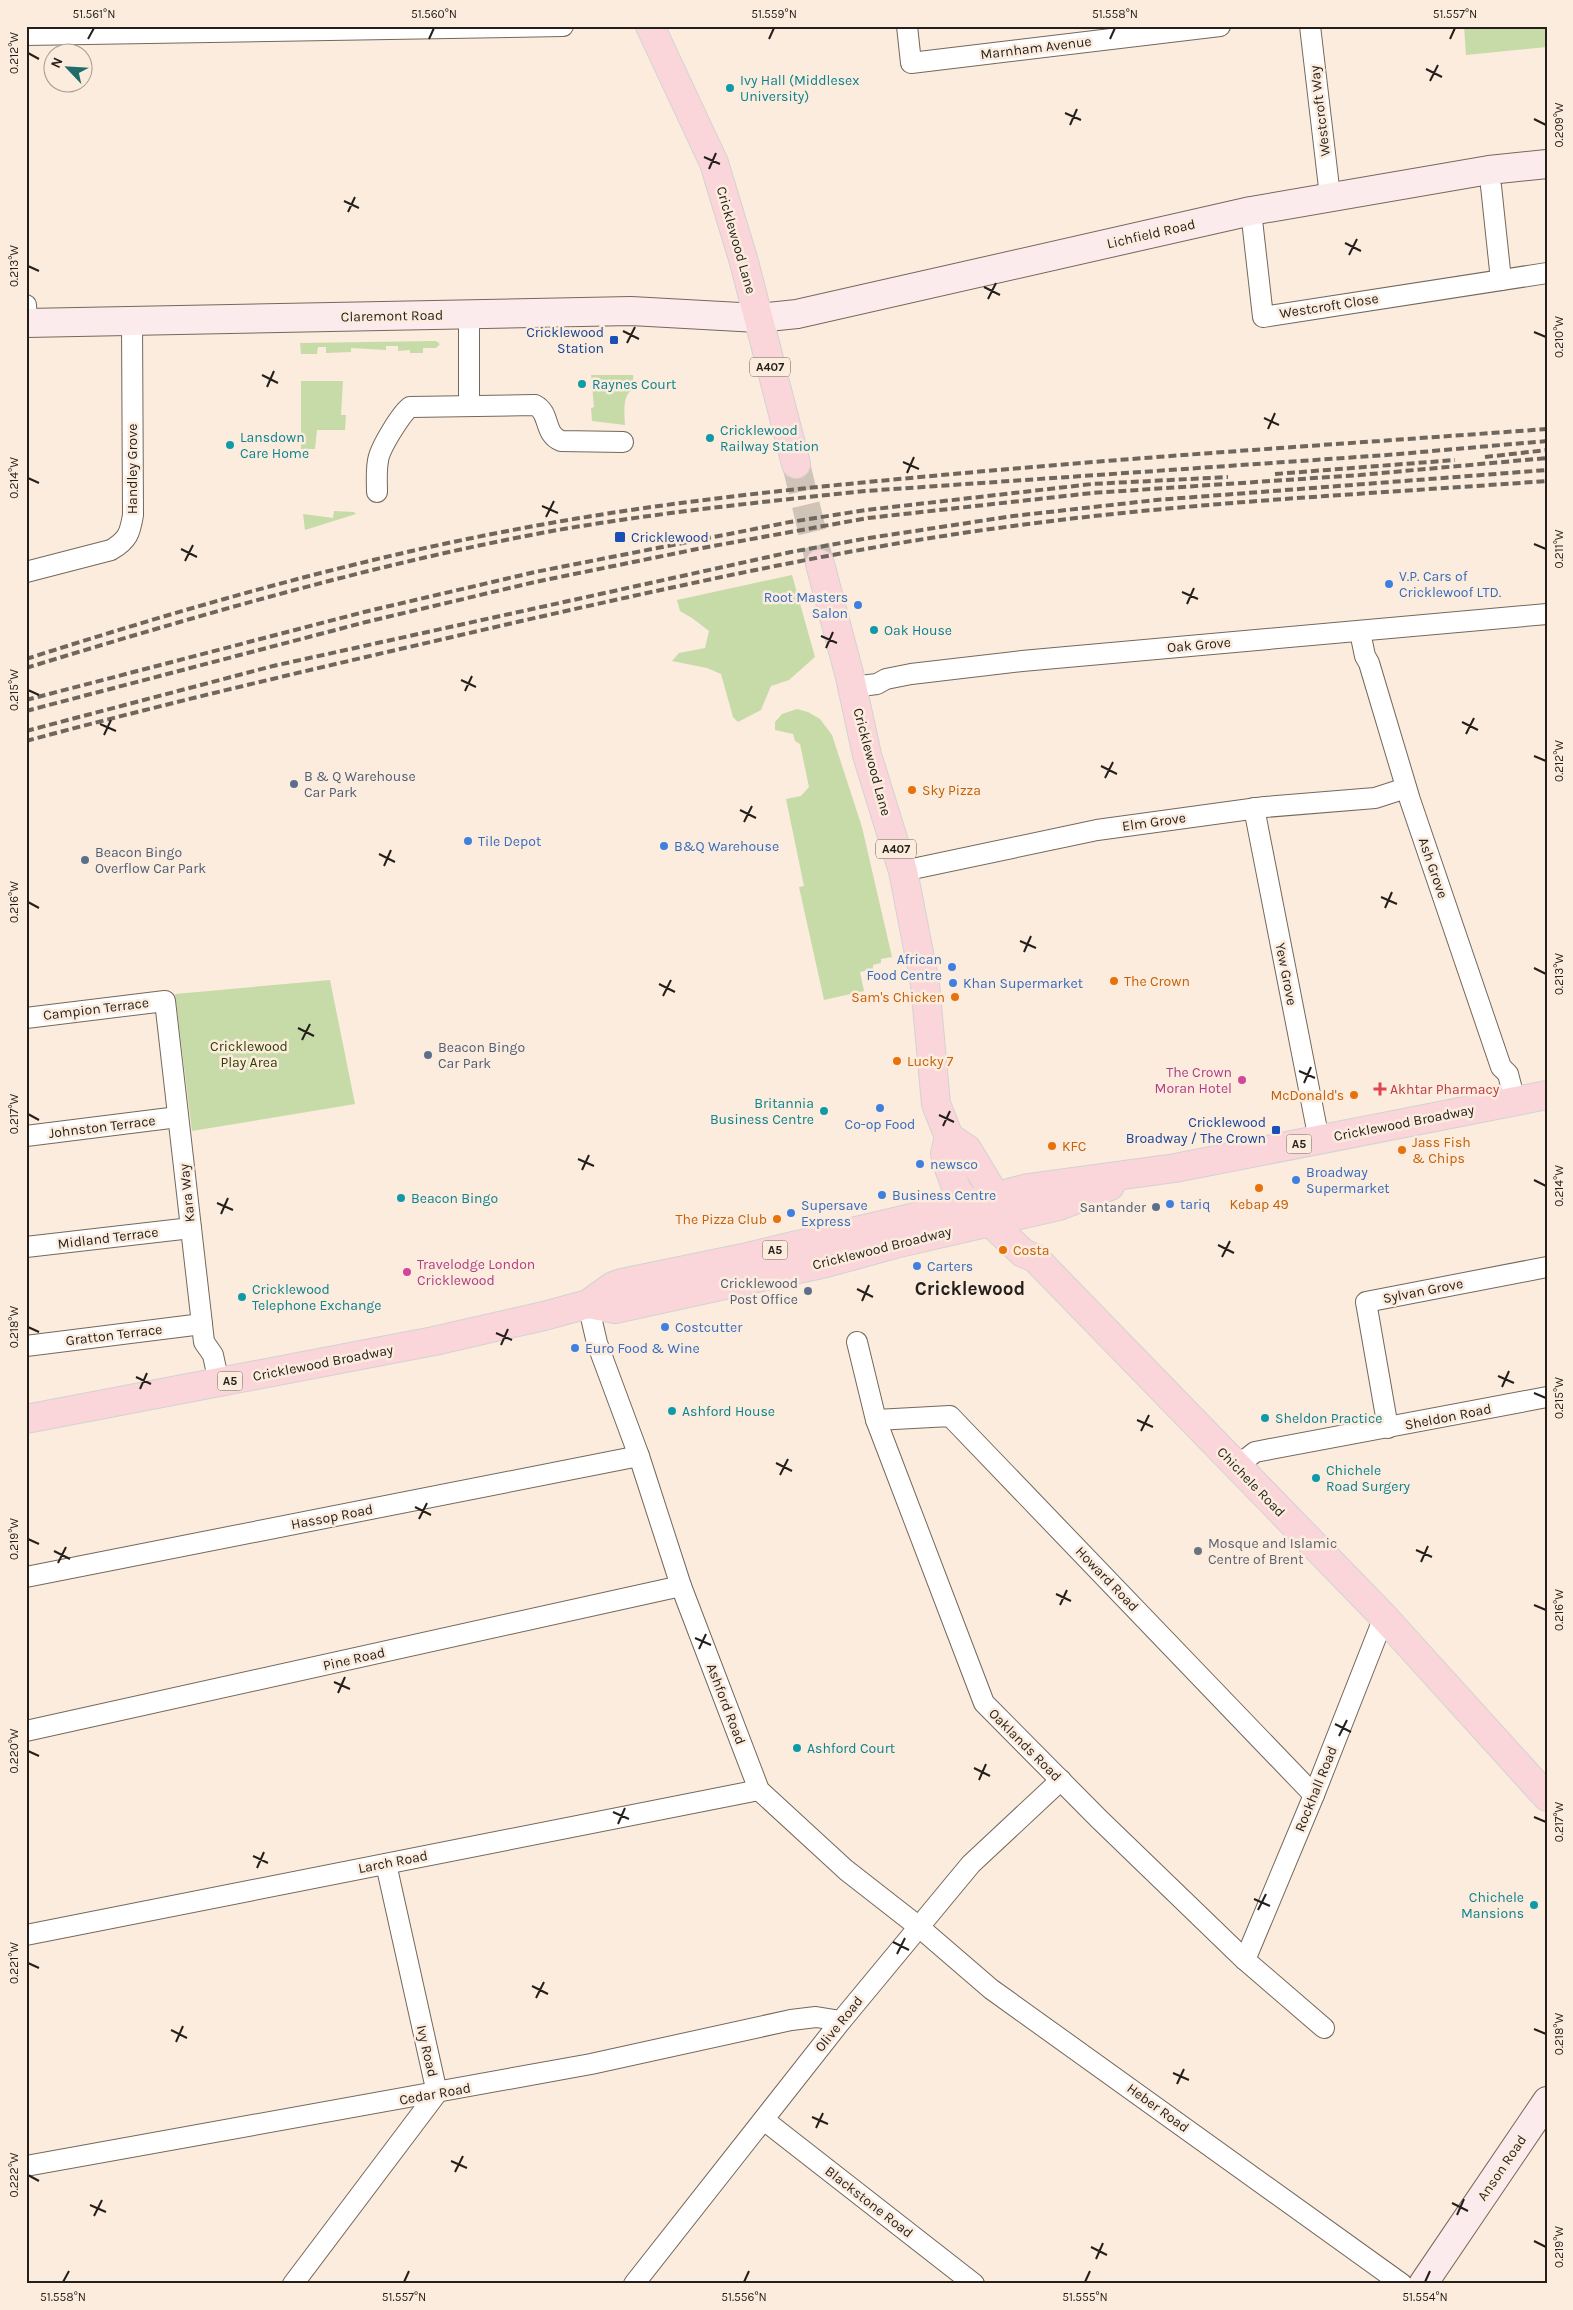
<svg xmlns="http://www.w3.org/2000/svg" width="1573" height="2310" font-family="Karla,sans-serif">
<rect width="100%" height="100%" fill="#fbecde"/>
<g fill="#c7dba8">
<path d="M1464 26H1547V47L1466 55Z"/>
<path d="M436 341 440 344 436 348H423V353H410V350L398 351V346H386V350L351 348V352L326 353V347H318L317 354H301L300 343Z"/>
<path d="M591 375H633L634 388C621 396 625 413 625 425L592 421 591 408 594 407Z"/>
<path d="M301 381H343L341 415H346L345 430H317L315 449H301Z"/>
<path d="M334 511 354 512 356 514 305 530 303 514 333 518Z"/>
<path d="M792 575 815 657 789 680 771 686 761 710 738 722 733 717 721 674 707 668 672 661 679 653 705 648 709 631 692 618 680 611 677 600Z"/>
<path d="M797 709 808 712 820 719 832 735 862 827 892 957 881 959V963L873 965V969L860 972 864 991 824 1000 799 887 804 886 786 799 801 796 809 787 800 744 795 741 793 734 775 730V722L782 714Z"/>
<path d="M330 980 355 1104 192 1131 175 994Z"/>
</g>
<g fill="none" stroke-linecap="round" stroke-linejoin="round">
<path stroke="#d0c3b7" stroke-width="28" stroke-dasharray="28 14" stroke-linecap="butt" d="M796 464 820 564"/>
<g stroke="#74685b" stroke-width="22">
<g id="street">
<path d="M907 26 911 63 1220 26"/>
<path d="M1310 26 1330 196"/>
<path d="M26 35 563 26"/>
<path d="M1491 186 1501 280"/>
<path d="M1251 211 1263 317 1547 273"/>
<path d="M26 305 27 323"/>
<path d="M469 314V406"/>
<path d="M377 492C377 482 376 471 378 461 379 449 401 414 410 407L535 405C551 413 543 434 561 441L623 442"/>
<path d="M26 572 111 550C128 540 130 533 133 515L132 321"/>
<path d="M1360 632 1365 656 1369 663 1410 800 1501 1067 1508 1074 1515 1101"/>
<path d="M852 687 877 684 886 679 911 674 1022 661 1547 614"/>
<path d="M1254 808 1319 1140"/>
<path d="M903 871 1097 830 1265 807 1375 798 1406 788"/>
<path d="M26 1018 165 1001 202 1324 204 1342 213 1355 219 1383"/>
<path d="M26 1136 178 1117"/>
<path d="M26 1247 191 1228"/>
<path d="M588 1304 597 1343 639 1456 681 1586 759 1790 846 1870 919 1927 991 1989 1402 2284"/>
<path d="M857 1342 876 1420 984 1703 1099 1819 1245 1960 1324 2028"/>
<path d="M26 1346 202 1324"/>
<path d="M876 1420 950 1416 1314 1795"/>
<path d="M1388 1428 1366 1302 1547 1267"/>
<path d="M1236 1467 1255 1452 1547 1397"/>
<path d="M26 1577 639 1456"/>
<path d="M26 1731 681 1586"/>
<path d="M26 1935 759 1790"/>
<path d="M1245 1960 1314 1795 1384 1617"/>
<path d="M764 2120 974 2284"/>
<path d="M26 2166 591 2064 791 2020 816 2017 841 2021"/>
<path d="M293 2284 437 2093 386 1864"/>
<path d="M634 2284 841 2021 971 1864 1061 1780"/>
</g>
</g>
<g stroke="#74685b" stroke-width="30">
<g id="secondary">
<path d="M26 323 631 311 758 318 797 314 1251 211 1489 170 1547 164"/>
<path d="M1423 2284 1547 2101"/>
</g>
</g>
<g stroke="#d3d2d1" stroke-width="30">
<g id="primary">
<path d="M650 26 714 163 744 262 796 464"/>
<path d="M820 564 850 677 867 755 903 871 925 984 936 1104 949 1137 945 1154 949 1168 957 1190 967 1204 990 1222 1023 1253 1035 1258 1384 1617 1547 1797"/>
<path d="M949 1137 967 1149 996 1197 1008 1207"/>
<path d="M588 1304 615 1309 826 1263 895 1244 1059 1206 1110 1186"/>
<path d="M26 1419 434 1341 544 1316 588 1304 613 1286 622 1283 743 1258 936 1212 1028 1188 1175 1168 1547 1095"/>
</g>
</g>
<use href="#street" stroke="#fff" stroke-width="20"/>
<use href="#secondary" stroke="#fcebed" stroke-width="28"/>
<use href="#primary" stroke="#fad6db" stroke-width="28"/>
<g stroke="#6f665e" stroke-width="4" stroke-dasharray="8 4" stroke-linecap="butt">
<path d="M1485 457 1547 450"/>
<path d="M1275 474 1455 460"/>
<path d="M26 659C198 604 373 554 551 523 691 498 833 485 975 472 1165 455 1356 443 1547 429"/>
<path d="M26 668C199 615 374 564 552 531 655 513 761 502 865 491L1387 455 1547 441"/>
<path d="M26 700 364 612 535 572 790 522 866 510 1092 484 1228 477"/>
<path d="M26 711 366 622 535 582 702 548 868 518 1092 493 1360 475 1547 458"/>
<path d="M26 731 273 666 791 552 869 538 1013 516 1156 500 1547 470"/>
<path d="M26 741C189 697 353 660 517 622 681 585 845 548 1013 526 1189 502 1369 494 1547 481"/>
</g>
</g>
<path fill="none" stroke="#241f1a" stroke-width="2" d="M88 39 94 28M429 39 434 28M769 39 774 28M1110 39 1115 28M1450 39 1455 28M28 53 39 59M1426 69 1442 77M1430 81 1438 65M1065 113 1081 120M1534 119 1546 125M1070 125 1077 109M704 157 720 164M709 169 716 153M344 201 359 208M348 212 355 197M1345 243 1361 251M1349 255 1357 239M28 266 39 271M984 287 1000 295M988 299 996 283M623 331 639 339M1534 332 1546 337M627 343 635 327M262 375 278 383M267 387 274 371M1264 418 1279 425M1268 429 1275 413M903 462 919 469M907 473 914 457M28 478 39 483M542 506 558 513M546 517 554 501M1534 544 1546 549M181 549 197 557M185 561 193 545M1182 592 1198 599M1187 604 1194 588M821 636 837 643M826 648 833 632M461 680 476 687M28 690 39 695M465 691 472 676M1462 722 1478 730M100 724 116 731M1466 734 1474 718M104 735 111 720M1534 756 1546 761M1101 766 1117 774M1105 778 1113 762M740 810 756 818M744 822 752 806M379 854 395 862M384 866 391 850M1381 897 1397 904M28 902 39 908M1385 908 1392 892M1020 941 1036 948M1024 952 1031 936M1534 968 1546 974M659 984 675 992M663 996 671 980M298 1028 314 1036M302 1040 310 1024M1299 1071 1315 1078M1304 1083 1311 1067M28 1114 39 1120M939 1115 954 1122M943 1126 950 1111M578 1159 594 1166M582 1170 589 1155M1534 1180 1546 1186M217 1203 233 1210M221 1214 228 1198M1218 1245 1234 1253M1222 1257 1230 1241M857 1289 873 1297M862 1301 869 1285M28 1327 39 1332M496 1333 512 1340M501 1345 508 1329M1498 1376 1514 1383M136 1377 151 1384M1502 1387 1509 1371M140 1389 147 1373M1534 1393 1546 1398M1137 1420 1153 1427M1141 1431 1149 1415M776 1463 792 1471M780 1475 788 1459M415 1507 431 1515M419 1519 427 1503M28 1539 39 1544M1416 1550 1432 1557M54 1551 70 1559M1421 1562 1428 1546M58 1563 66 1547M1056 1594 1071 1601M1060 1605 1067 1590M1534 1605 1546 1610M695 1638 711 1645M699 1649 706 1634M334 1682 350 1689M338 1693 345 1677M1335 1724 1351 1732M1339 1736 1347 1720M28 1751 39 1756M974 1768 990 1776M979 1780 986 1764M613 1812 629 1819M1534 1817 1546 1822M618 1824 625 1808M253 1856 268 1863M257 1868 264 1852M1254 1899 1270 1906M1258 1910 1266 1894M893 1942 909 1950M897 1954 905 1938M28 1963 39 1968M532 1986 548 1994M536 1998 544 1982M1534 2029 1546 2034M171 2030 187 2038M176 2042 183 2026M1173 2073 1189 2080M1177 2084 1184 2069M812 2117 828 2124M816 2128 823 2113M451 2161 467 2168M455 2172 463 2156M28 2175 39 2181M1452 2203 1468 2211M90 2205 106 2212M1457 2215 1464 2199M94 2216 102 2200M1534 2241 1546 2247M1091 2247 1107 2255M1096 2259 1103 2243M63 2282 69 2271M404 2282 409 2271M744 2282 749 2271M1085 2282 1090 2271M1425 2282 1430 2271"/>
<g fill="#0f9aa8" stroke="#fbecde" stroke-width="2">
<circle cx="730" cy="88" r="5"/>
<circle cx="582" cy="384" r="5"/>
<circle cx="710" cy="438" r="5"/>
<circle cx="230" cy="445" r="5"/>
<circle cx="874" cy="630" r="5"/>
<circle cx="824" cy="1111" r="5"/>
<circle cx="401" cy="1198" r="5"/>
<circle cx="242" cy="1297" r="5"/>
<circle cx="672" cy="1411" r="5"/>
<circle cx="1265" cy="1418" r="5"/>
<circle cx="1316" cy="1478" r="5"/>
<circle cx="797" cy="1748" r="5"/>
<circle cx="1534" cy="1905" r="5"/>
</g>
<g fill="#1a4fb4" stroke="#fbecde" stroke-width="2">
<rect x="609" y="335" width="10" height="10" rx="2.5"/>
<rect x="614" y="531" width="12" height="12" rx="2.5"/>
<rect x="1271" y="1125" width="10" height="10" rx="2.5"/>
</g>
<g fill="#3f7fe0" stroke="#fbecde" stroke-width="2">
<circle cx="1389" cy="584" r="5"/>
<circle cx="858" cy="605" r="5"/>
<circle cx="468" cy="841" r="5"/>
<circle cx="664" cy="846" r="5"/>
<circle cx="952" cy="967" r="5"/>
<circle cx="953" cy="983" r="5"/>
<circle cx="880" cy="1108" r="5"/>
<circle cx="920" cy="1164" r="5"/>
<circle cx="1296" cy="1180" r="5"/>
<circle cx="882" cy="1195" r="5"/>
<circle cx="1170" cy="1204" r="5"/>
<circle cx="791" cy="1213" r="5"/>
<circle cx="917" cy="1266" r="5"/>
<circle cx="665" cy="1327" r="5"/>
<circle cx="575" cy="1348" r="5"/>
</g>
<g fill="#5c6f8a" stroke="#fbecde" stroke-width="2">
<circle cx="294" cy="784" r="5"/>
<circle cx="85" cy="860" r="5"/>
<circle cx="428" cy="1055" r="5"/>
<circle cx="1156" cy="1207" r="5"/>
<circle cx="808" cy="1291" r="5"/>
</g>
<g fill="#e8710a" stroke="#fbecde" stroke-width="2">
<circle cx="912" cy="790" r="5"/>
<circle cx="1114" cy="981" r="5"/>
<circle cx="955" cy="997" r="5"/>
<circle cx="897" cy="1061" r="5"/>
<circle cx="1354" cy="1095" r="5"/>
<circle cx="1052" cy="1146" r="5"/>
<circle cx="1402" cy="1150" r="5"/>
<circle cx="1259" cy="1188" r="5"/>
<circle cx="777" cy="1219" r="5"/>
<circle cx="1003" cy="1250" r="5"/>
</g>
<g fill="#d1479c" stroke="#fbecde" stroke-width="2">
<circle cx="1242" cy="1080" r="5"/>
<circle cx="407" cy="1272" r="5"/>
</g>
<path fill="#e0444e" stroke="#fbecde" stroke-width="2" d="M1377.5 1081.5h5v5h5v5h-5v5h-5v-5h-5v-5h5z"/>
<circle fill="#6b7280" stroke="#fbecde" stroke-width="2" cx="1198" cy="1551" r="5"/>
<g text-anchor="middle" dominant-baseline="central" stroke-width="5" stroke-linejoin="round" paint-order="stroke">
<g fill="#fbecde" stroke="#645c55" stroke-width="1">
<rect x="750" y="357.5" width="40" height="19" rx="4"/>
<rect x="876" y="839.5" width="40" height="19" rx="4"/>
<rect x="1286.5" y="1134.5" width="25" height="19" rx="4"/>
<rect x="762.5" y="1240.5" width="25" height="19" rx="4"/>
<rect x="217.5" y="1371.5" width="25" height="19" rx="4"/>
</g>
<g font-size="12" font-weight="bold" fill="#241f1a">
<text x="770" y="367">A407</text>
<text x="896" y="849">A407</text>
<text x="1299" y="1144">A5</text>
<text x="775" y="1250">A5</text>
<text x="230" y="1381">A5</text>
</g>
<g font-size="14" fill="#241f1a" stroke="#fbecde">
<text transform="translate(1036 48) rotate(-7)">Marnham Avenue</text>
<text transform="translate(1320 111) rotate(-97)">Westcroft Way</text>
<text transform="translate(1151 234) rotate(-13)">Lichfield Road</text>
<text transform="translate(736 240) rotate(74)">Cricklewood Lane</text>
<text transform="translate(1329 306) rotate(-9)">Westcroft Close</text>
<text transform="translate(392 316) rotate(-1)">Claremont Road</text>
<text transform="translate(132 469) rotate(-90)">Handley Grove</text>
<text transform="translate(1199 645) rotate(-5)">Oak Grove</text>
<text transform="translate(872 762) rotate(75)">Cricklewood Lane</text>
<text transform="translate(1154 822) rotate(-8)">Elm Grove</text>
<text transform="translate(1433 868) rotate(71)">Ash Grove</text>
<text transform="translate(1286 974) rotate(79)">Yew Grove</text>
<text transform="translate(96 1009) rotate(-7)">Campion Terrace</text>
<text transform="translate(1404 1123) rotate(-11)">Cricklewood Broadway</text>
<text transform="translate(102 1127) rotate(-7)">Johnston Terrace</text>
<text transform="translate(187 1193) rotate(-96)">Kara Way</text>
<text transform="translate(108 1238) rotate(-7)">Midland Terrace</text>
<text transform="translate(882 1248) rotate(-14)">Cricklewood Broadway</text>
<text transform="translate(1423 1291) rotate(-11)">Sylvan Grove</text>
<text transform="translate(114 1335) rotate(-7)">Gratton Terrace</text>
<text transform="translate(323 1363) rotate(-11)">Cricklewood Broadway</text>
<text transform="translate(1448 1417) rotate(-11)">Sheldon Road</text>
<text transform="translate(1251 1482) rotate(46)">Chichele Road</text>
<text transform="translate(332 1517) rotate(-11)">Hassop Road</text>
<text transform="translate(1107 1579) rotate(46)">Howard Road</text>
<text transform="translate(354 1659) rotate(-13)">Pine Road</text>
<text transform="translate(726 1704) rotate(69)">Ashford Road</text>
<text transform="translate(1025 1745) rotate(45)">Oaklands Road</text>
<text transform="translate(1316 1789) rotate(-68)">Rockhall Road</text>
<text transform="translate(393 1862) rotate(-11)">Larch Road</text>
<text transform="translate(839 2024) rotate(-51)">Olive Road</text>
<text transform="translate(427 2051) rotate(77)">Ivy Road</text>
<text transform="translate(435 2094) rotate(-10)">Cedar Road</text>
<text transform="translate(1158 2108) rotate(36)">Heber Road</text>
<text transform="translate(1502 2168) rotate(-56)">Anson Road</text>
<text transform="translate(869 2202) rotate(38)">Blackstone Road</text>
</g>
<g font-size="14" fill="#0d838f" stroke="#fbecde" text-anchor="start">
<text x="740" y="80">Ivy Hall (Middlesex<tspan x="740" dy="16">University)</tspan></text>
<text x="592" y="384">Raynes Court</text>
<text x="720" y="430">Cricklewood<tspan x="720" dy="16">Railway Station</tspan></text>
<text x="240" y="437">Lansdown<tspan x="240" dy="16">Care Home</tspan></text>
<text x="884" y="630">Oak House</text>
<text x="814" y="1103" text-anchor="end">Britannia<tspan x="814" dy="16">Business Centre</tspan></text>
<text x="411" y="1198">Beacon Bingo</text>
<text x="252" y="1289">Cricklewood<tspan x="252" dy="16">Telephone Exchange</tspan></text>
<text x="682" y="1411">Ashford House</text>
<text x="1275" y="1418">Sheldon Practice</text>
<text x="1326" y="1470">Chichele<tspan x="1326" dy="16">Road Surgery</tspan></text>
<text x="807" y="1748">Ashford Court</text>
<text x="1524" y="1897" text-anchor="end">Chichele<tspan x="1524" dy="16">Mansions</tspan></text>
</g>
<g font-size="14" fill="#164399" stroke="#fbecde" text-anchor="end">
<text x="604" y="332">Cricklewood<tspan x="604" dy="16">Station</tspan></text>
<text x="631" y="537" text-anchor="start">Cricklewood</text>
<text x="1266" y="1122">Cricklewood<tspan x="1266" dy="16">Broadway / The Crown</tspan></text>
</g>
<g font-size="14" fill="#366cbe" stroke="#fbecde" text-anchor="start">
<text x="1399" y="576">V.P. Cars of<tspan x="1399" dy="16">Cricklewoof LTD.</tspan></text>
<text x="848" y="597" text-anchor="end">Root Masters<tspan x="848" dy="16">Salon</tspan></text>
<text x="478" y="841">Tile Depot</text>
<text x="674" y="846">B&amp;Q Warehouse</text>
<text x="942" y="959" text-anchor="end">African<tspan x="942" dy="16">Food Centre</tspan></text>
<text x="963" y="983">Khan Supermarket</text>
<text x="880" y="1124" text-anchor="middle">Co-op Food</text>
<text x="930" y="1164">newsco</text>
<text x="1306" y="1172">Broadway<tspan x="1306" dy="16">Supermarket</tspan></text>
<text x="892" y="1195">Business Centre</text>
<text x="1180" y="1204">tariq</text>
<text x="801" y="1205">Supersave<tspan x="801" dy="16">Express</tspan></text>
<text x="927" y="1266">Carters</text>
<text x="675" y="1327">Costcutter</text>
<text x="585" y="1348">Euro Food &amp; Wine</text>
</g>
<g font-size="14" fill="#4e5e75" stroke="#fbecde" text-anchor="start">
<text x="304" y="776">B &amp; Q Warehouse<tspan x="304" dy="16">Car Park</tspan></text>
<text x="95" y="852">Beacon Bingo<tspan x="95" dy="16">Overflow Car Park</tspan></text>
<text x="438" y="1047">Beacon Bingo<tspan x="438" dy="16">Car Park</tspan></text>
<text x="1146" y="1207" text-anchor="end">Santander</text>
<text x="798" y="1283" text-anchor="end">Cricklewood<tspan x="798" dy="16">Post Office</tspan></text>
</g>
<g font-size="14" fill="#c56008" stroke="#fbecde" text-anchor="start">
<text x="922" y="790">Sky Pizza</text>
<text x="1124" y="981">The Crown</text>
<text x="945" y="997" text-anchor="end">Sam's Chicken</text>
<text x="907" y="1061">Lucky 7</text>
<text x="1344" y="1095" text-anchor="end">McDonald's</text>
<text x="1412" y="1142">Jass Fish<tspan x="1412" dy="16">&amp; Chips</tspan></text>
<text x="1062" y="1146">KFC</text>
<text x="1259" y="1204" text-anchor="middle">Kebap 49</text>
<text x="767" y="1219" text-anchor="end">The Pizza Club</text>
<text x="1013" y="1250">Costa</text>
</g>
<g font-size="14" fill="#304102" stroke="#fbecde">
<text x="249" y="1046">Cricklewood<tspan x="249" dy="16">Play Area</tspan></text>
</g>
<g font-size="14" fill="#b23c85" stroke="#fbecde" text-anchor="end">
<text x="1232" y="1072">The Crown<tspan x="1232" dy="16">Moran Hotel</tspan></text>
<text x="417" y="1264" text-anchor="start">Travelodge London<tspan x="417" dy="16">Cricklewood</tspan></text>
</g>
<g font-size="14" fill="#be3a42" stroke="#fbecde" text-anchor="start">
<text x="1390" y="1089">Akhtar Pharmacy</text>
</g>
<g font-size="14" fill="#5b616d" stroke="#fbecde" text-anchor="start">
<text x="1208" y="1543">Mosque and Islamic<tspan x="1208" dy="16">Centre of Brent</tspan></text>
</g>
<g font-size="19" font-weight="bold" fill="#241f1a" stroke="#fbecde">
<text x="970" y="1289">Cricklewood</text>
</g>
</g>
<rect width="1573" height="2310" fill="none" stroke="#fbecde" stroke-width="55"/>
<g transform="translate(68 68) rotate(295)"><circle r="24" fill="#fbecde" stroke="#a59a90"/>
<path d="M0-4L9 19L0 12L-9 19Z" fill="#206c6b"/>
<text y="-8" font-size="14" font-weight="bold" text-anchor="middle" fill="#241f1a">N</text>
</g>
<rect x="28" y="28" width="1518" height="2254" fill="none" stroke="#241f1a" stroke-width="2"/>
<g font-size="12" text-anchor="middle" fill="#241f1a">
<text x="94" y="18">51.561°N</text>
<text x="434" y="18">51.560°N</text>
<text x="774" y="18">51.559°N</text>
<text x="1115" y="18">51.558°N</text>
<text x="1455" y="18">51.557°N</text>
<text transform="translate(14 53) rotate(-90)" y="4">0.212°W</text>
<text transform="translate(1559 125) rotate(-90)" y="4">0.209°W</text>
<text transform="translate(14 266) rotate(-90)" y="4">0.213°W</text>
<text transform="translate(1559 337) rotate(-90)" y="4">0.210°W</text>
<text transform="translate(14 478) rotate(-90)" y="4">0.214°W</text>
<text transform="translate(1559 549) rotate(-90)" y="4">0.211°W</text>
<text transform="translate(14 690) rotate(-90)" y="4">0.215°W</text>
<text transform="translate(1559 761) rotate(-90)" y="4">0.212°W</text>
<text transform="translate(14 902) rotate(-90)" y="4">0.216°W</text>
<text transform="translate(1559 974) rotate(-90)" y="4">0.213°W</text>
<text transform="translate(14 1114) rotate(-90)" y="4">0.217°W</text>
<text transform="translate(1559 1186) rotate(-90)" y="4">0.214°W</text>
<text transform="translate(14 1327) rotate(-90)" y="4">0.218°W</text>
<text transform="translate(1559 1398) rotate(-90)" y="4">0.215°W</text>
<text transform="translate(14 1539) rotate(-90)" y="4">0.219°W</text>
<text transform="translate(1559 1610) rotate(-90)" y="4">0.216°W</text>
<text transform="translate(14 1751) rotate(-90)" y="4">0.220°W</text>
<text transform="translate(1559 1822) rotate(-90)" y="4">0.217°W</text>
<text transform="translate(14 1963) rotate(-90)" y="4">0.221°W</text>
<text transform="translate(1559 2034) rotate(-90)" y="4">0.218°W</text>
<text transform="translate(14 2175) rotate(-90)" y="4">0.222°W</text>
<text transform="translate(1559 2247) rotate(-90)" y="4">0.219°W</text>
<text x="63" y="2301">51.558°N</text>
<text x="404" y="2301">51.557°N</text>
<text x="744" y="2301">51.556°N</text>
<text x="1085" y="2301">51.555°N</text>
<text x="1425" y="2301">51.554°N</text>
</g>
</svg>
